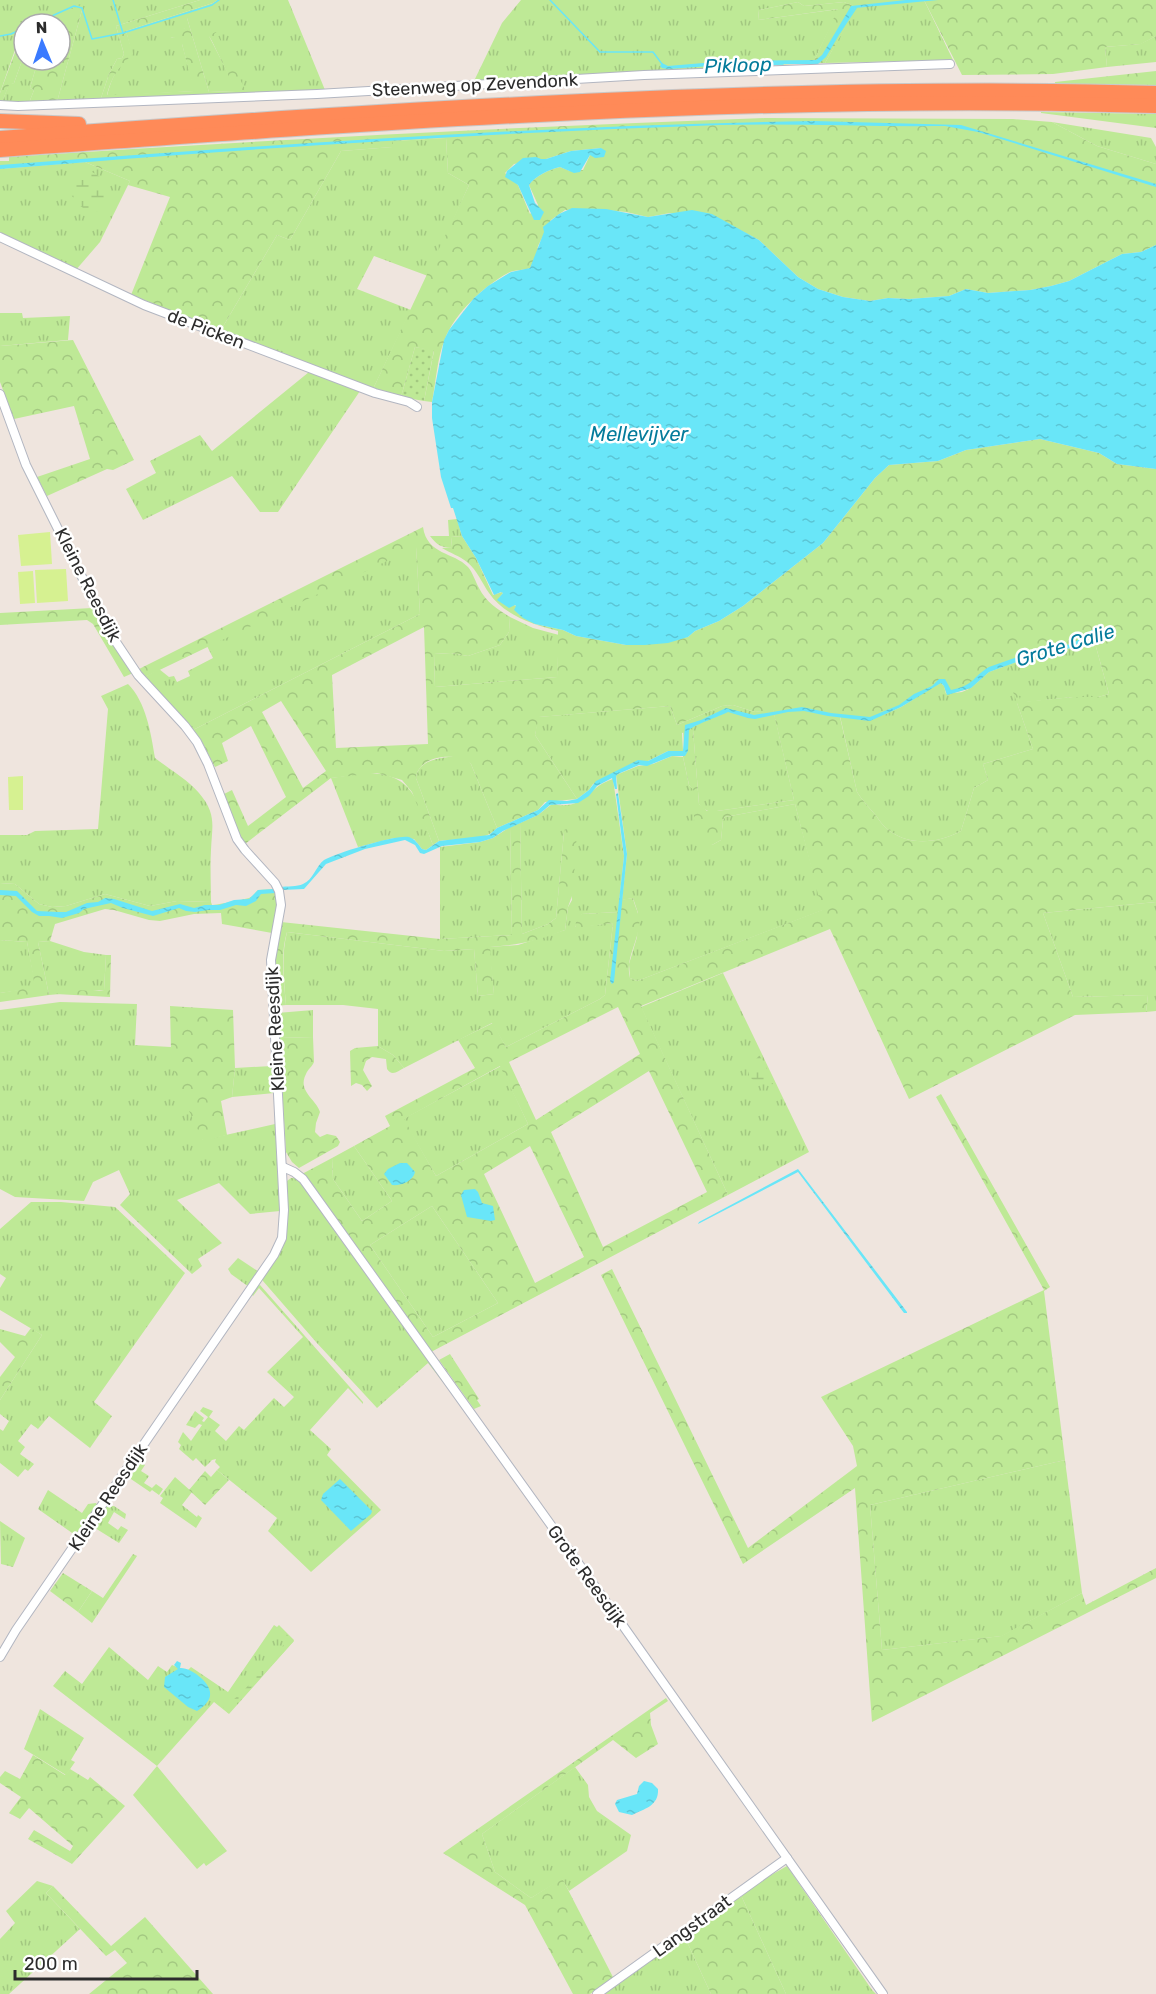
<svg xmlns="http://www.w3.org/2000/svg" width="1156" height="1994" font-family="Rubik,sans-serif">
<defs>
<pattern id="grass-tufts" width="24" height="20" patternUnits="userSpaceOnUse" patternTransform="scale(1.5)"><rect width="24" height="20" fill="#bee996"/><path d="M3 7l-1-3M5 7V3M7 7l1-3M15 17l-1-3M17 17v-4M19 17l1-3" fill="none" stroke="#a3c881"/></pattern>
<pattern id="forest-crowns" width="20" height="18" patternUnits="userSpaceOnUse" patternTransform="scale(1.5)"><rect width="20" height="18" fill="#bee996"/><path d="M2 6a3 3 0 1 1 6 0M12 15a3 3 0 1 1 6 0" fill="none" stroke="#a3c881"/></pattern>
<pattern id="wetland-marsh" width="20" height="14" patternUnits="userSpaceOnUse" patternTransform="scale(1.5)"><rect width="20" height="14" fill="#bee996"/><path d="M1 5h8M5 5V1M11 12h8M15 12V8" fill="none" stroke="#a3c881"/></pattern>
<pattern id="park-dots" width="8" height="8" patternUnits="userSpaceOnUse" patternTransform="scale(1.5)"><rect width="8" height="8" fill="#bee996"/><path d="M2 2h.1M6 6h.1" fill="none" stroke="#a3c881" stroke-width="1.8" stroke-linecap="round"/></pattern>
<pattern id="water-ripples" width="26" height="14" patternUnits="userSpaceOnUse" patternTransform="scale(1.5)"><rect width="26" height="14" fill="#69e6f8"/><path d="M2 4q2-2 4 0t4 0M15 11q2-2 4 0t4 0" fill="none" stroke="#5bc5d5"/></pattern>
</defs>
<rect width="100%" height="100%" fill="#efe5de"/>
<g fill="url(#grass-tufts)">
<path d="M0 0H200L116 26 124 54 122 58 117 59 109 74 100 101 57 102 82 10 52 16 49 24H24L0 93Z"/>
<path d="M218 0H288L325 90 248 95 209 36 237 91 209 92 187 18 185 28 170 38 174 37 182 44 195 91 107 96C112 76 117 68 132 54L126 31 213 3Z"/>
<path d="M521 0H924L953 60 825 63 856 7 844 2 804 6 798 2 759 10 758 20 839 9 813 63 474 81 502 23Z"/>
<path d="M1156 36V62L1107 67 1105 47 1140 44Z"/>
<path d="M24 55V60H38L30 88 34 90 29 103 2 102 9 84 14 83Z"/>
<path d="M1041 112 1156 114V128L1041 113Z"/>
<path d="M1052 122 1151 138 1156 147V164L1097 146Z"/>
<path d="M446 138 448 173 469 185 428 276 374 256 357 289 411 310 373 389 221 330 277 235 290 240 341 151 392 147 393 141Z"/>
<path d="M85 162 130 181 100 242 75 271 0 234V169Z"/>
<path d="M0 313H22L23 318 70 316 68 340 0 346Z"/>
<path d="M309 372 360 391 278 512H260L232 476 143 520 126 489 156 473 150 461 200 435 212 451Z"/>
<path d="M457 519 462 536 451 537 452 547C441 548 437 545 430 536H449L448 520Z"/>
<path d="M416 546 420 614 193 730 145 677 159 669 169 677 174 676 177 682 190 676 188 671 213 658 207 646Z"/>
<path d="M510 617 533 628 559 635 557 677 435 687 434 654 451 653 468 656 500 645 509 632Z"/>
<path d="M1093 636 1109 694 1098 697H1073L1017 703 1033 749 983 764 988 780 974 788 961 831C937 844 905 847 884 826 880 822 877 816 872 811 867 805 862 800 857 792L840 716 870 721 901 707 941 683 944 686 946 694 962 692 971 688 989 672 1039 654 1073 648Z"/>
<path d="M128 684C146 702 151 733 155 758 169 769 187 779 199 793 217 814 212 826 211 850 210 867 211 885 211 902L177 901 150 906 105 894 66 906 52 907 39 904 15 884 0 883V835H27L35 831 98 829 108 709 101 696Z"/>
<path d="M733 705 755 712 773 709 794 800 710 812 702 808 699 804 693 730 682 733 683 751H668L648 761 635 762 593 784 589 790 577 799 535 735 538 717 670 706 677 725 722 706Z"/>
<path d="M457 756 465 758 471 764 497 828C484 843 458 838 439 841L416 778C418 759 441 758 457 756Z"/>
<path d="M672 756 683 757 689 785 695 791V806L712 845 721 840 723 820 725 817 795 804 823 910 637 981 630 978 629 964 637 937 638 913 633 898 622 900 627 854 616 775 638 766 653 764Z"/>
<path d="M366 773C417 773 418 806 433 845L426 850 422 849 414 839 394 838 358 847 331 778Z"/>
<path d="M613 779 624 856 618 912 582 914 575 927 613 923 605 995 600 999 506 1047 492 1023 404 1068 393 1055 378 1046V1009L343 1005H286C284 980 281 956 287 932L444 951 474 949 478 996 494 994 489 947 518 945 565 930 568 907 572 900 564 832 556 918 548 924 522 934 520 823 538 815 552 804C586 811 586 787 613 779Z"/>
<path d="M510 827 512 935 440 939V847L480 842 493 838Z"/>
<path d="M1156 902V1011L1146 1012 1148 995 1073 997 1043 913Z"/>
<path d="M0 940 27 942 36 988 0 993Z"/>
<path d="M50 941 84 952 106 955 104 990 49 995 38 942Z"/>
<path d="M723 973 809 1152 728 1195 641 1007Z"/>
<path d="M60 1002 137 1004 135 1045 171 1047 203 1140 275 1124 280 1211 250 1214 219 1183 177 1200 222 1243 198 1259 202 1266 192 1274 120 1205 130 1194 119 1170 93 1182 84 1201 15 1197 0 1189V1010Z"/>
<path d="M313 1010V1037L279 1038 277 1013Z"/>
<path d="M272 1066 274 1093 232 1097 235 1068Z"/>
<path d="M501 1066 528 1124 436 1176 403 1119Z"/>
<path d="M354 1146 392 1201 362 1221 333 1179 332 1158Z"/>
<path d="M291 1178H298L448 1385 446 1386 428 1363 377 1408 316 1342 263 1281 262 1279 284 1240 287 1226V1181Z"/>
<path d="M31 1202H61L115 1207 185 1273 94 1402 112 1416 90 1448 49 1416 38 1429 31 1424 18 1441 25 1447 20 1454 34 1464 28 1471 25 1469 18 1477 0 1463V1429L3 1431 9 1421 0 1414V1400L42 1335 0 1310V1288L6 1278 0 1274V1229Z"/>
<path d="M432 1206 498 1303 433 1337 370 1245Z"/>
<path d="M238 1258 259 1272 249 1287 231 1274 228 1269Z"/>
<path d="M260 1285 363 1402V1404L348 1388 310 1430 331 1449 327 1455 381 1510 311 1572 268 1531 277 1518 217 1470 220 1467 215 1462 216 1459 212 1460 205 1467 196 1458 193 1461 179 1449 181 1445 178 1442 183 1432 191 1441 202 1425 199 1424 195 1428 186 1425 195 1411 204 1418 202 1421 204 1422 208 1417 200 1411 203 1407 213 1411 209 1417 220 1425 215 1431 226 1441 239 1426 244 1430 274 1398 284 1407 294 1397 267 1372 303 1337 259 1288 253 1296 251 1294 257 1286Z"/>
<path d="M1065 1460 1082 1593 1002 1636 882 1650 870 1505Z"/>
<path d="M139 1462 145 1465 141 1471 149 1476 144 1483 152 1488 156 1484 163 1489 159 1495 152 1490 150 1492 128 1477Z"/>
<path d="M175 1477 192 1492 182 1505 197 1517 198 1515 202 1518 196 1528 160 1503 163 1498 160 1496Z"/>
<path d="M48 1490 82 1513 88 1504 96 1503 98 1506 76 1538 73 1537 75 1535 38 1509Z"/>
<path d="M106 1506H114L126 1514 125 1519 114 1512 108 1523 118 1530 121 1526 128 1530 119 1543 95 1528 93 1530 90 1528Z"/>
<path d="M0 1521 25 1538 13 1567 1 1564Z"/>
<path d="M133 1554 137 1556 92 1623 78 1612 92 1591 103 1598Z"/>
<path d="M274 1625 277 1627 279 1625 294 1640 293 1642 229 1714 214 1702 157 1766 53 1686 65 1671 82 1684 109 1647 148 1680 158 1666 167 1672 172 1665 187 1671 191 1667 228 1692Z"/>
<path d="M40 1709 84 1738 71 1760 75 1762 66 1775 24 1749Z"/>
<path d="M575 1767 588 1785 589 1797 597 1811 631 1835 627 1851 569 1891 562 1879 531 1898 495 1872 482 1834Z"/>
<path d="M787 1866 872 1990 876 1994H786L740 1893Z"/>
<path d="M37 1881 53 1886 46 1893 80 1929 9 1994H0V1939L15 1923 6 1911Z"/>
<path d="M692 1930 688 1944 711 1994H605Z"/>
</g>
<g fill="url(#forest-crowns)" fill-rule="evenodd">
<path d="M200 0H218L213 3 126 31 133 54C118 68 112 76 107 95L194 91 182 44 176 45 174 37 170 38V31L185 28 183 18H187L209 92 236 91 209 35 216 32 248 95 100 101 109 74 117 59 122 58 124 54 116 26Z"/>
<path d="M924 0H1156V36L1141 44 1105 47 1107 67 1053 74 962 75Z"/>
<path d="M798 2 804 6 844 2 857 7 825 63H813L838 9 758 20 759 10Z"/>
<path d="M81 5 82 10 57 102 29 103 34 90 30 88 38 60H60V24H49L52 16Z"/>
<path d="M24 28V55L14 83 9 85 2 102H0V93Z"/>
<path d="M1156 71V85L1055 84V82Z"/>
<path d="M767 118 1013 119 1052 122 1097 146 1156 164V245L1141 252 1122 254 1069 281 1051 286 1030 290 988 293 966 289 949 296 909 299 888 298 870 301 843 297 818 289 798 277 759 240 736 228 670 213 648 217 626 212 596 209 565 210 551 220 538 246 536 256 530 268C523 271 515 269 508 273 484 286 455 313 445 339 437 358 436 382 432 402L424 401 434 351 415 347 401 397 373 389 469 185 448 173 446 138 393 141V147L341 151 290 240 277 235 221 330 131 295 170 197 128 185 130 181 85 162 0 169V161H9V157C262 140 514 127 767 118ZM601 148 604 157 590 155 583 170 570 171 560 167C550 169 535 176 529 185L538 205 530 214 518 185 505 173 514 164 546 159 571 151Z"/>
<path d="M73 340 134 460 113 470 107 469 47 496 37 477 90 459 74 406 14 419 0 382V346Z"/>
<path d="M1040 439 1099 453 1117 464 1156 469V902L1043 913 1073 997 1148 995 1146 1012 1075 1015 909 1099 830 929 641 1006 728 1195 431 1352 302 1174 332 1158 333 1179 362 1221 392 1201 354 1146 390 1126 385 1116 475 1068 458 1040 493 1023 506 1047 600 999 605 995 613 923 575 928 577 916 582 914 618 912 619 900 633 898C635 908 641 916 639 926 637 944 625 960 630 978L637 981 822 910 795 804 725 817 723 820 721 840 712 845 702 842C690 827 695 809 695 792L689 785 682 752 684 748 683 729 686 727 693 730 699 804 707 811H717L794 800 773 710 755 712 733 705 722 706 677 725 670 706 539 717 535 735 577 799 545 802 538 810 497 828 471 764C457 751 418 755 416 778L439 841 433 845 412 792 402 780 377 773 331 778 245 844 237 832 224 794 232 790 248 826 286 797 251 726 222 743 228 761 215 767 203 744 193 730 420 614 416 547 145 677 139 669 423 527C427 555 454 552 468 567 473 573 475 581 479 588 486 602 497 609 510 617L509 632 500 645 468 656 451 653 434 654 435 687 557 677 558 631C533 625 504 615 489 593 482 583 477 570 467 562 460 556 450 553 442 548L452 547 451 537 462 536 476 558 493 595 502 592 503 593 499 598 516 606 535 624 563 630 576 636 626 645 688 637 695 631 719 621 743 606 823 543 875 478 889 465 938 461 966 450ZM424 627 428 744 336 748 332 675ZM1093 636 1109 694 1098 697H1073L1021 702 1008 665 1039 654 1076 647ZM1004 666 1033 749 983 764 988 780 974 788 961 831C937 844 905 847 884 826 880 822 877 816 872 811 867 805 862 800 857 792L840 717 870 721 875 720 936 688 939 684H943L947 695 971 688 989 672ZM281 701 326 771 303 788 262 712ZM618 1007 640 1054 536 1120 509 1062ZM500 1066 528 1124 436 1176 404 1119ZM649 1071 707 1192 603 1247 551 1132ZM530 1146 584 1257 535 1283 484 1174ZM432 1206 498 1303 433 1337 370 1245Z"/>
<path d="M92 608 133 673 124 677 93 624 87 620 0 625V613Z"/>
<path d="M520 823 522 934 548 924 556 918 564 832 569 826 575 828 577 831 573 893 568 907 565 930C537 941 519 945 490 947L494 994 478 996 474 949 444 951 287 932C280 955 284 981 286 1005L276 1006 275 955 281 922 440 939 512 935 510 827Z"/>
<path d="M0 883 15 884 39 904 52 907 66 906 105 894 150 906 177 901 211 902 212 905C216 905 249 899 251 897 254 895 256 892 258 890L275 889 277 905 272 933 222 924 221 913 194 914 160 921 149 920 114 910 105 909 55 924 50 941 38 942 49 995 0 1002V993L35 987 27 942 0 940Z"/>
<path d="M106 955H111L110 997 56 994 65 990 99 991 104 990Z"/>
<path d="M170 1006 233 1010 235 1068 232 1097 221 1101 227 1135 203 1141 177 1085 171 1051Z"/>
<path d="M313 1037 314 1062C312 1067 308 1069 306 1074 297 1091 316 1099 320 1112L316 1123 315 1132 320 1137 327 1134 336 1136 340 1142 338 1146 299 1168 292 1162 286 1152 279 1038Z"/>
<path d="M378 1046 393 1055 404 1068C398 1071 392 1077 387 1069L386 1059 372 1057 366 1061 363 1070 372 1086 367 1091 362 1085 356 1083 351 1086 350 1051 355 1048Z"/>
<path d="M941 1094 1050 1287 1044 1291 1065 1460 870 1505 882 1650 1001 1636 1082 1593 1086 1605 1156 1568V1578L872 1722 855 1488 743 1564 601 1275 612 1269 748 1548 857 1466 853 1446 821 1397 1044 1290 936 1097Z"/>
<path d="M31 1328 42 1335 0 1400V1377L15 1357 0 1342V1329L25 1336Z"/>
<path d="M450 1354 479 1399 477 1400 481 1406 474 1409 439 1360Z"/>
<path d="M217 1470 229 1480 205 1505 189 1490 205 1471 211 1477Z"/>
<path d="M63 1573 92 1591 78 1612 50 1591Z"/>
<path d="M666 1698 668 1701 650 1713 651 1725 658 1744 636 1758 613 1740 482 1834 495 1872 531 1898 562 1878 614 1979 590 1994H573L525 1905 443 1853Z"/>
<path d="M33 1755 65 1775 70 1769 88 1780 90 1777 125 1806 72 1864 28 1839 34 1830 70 1851 73 1846 29 1808 20 1819 9 1813 21 1797 0 1783V1777L5 1771 20 1779Z"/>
<path d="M53 1886 111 1946 145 1917 213 1994H89L127 1963 115 1950 106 1956 46 1893Z"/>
<path d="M740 1893 786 1994H711L688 1944 692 1930Z"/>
</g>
<g fill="url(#wetland-marsh)">
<path d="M88 171 94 173 103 179C103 185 107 193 106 198 101 223 78 209 71 194L75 175 78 172Z"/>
<path d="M758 1057H760L765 1064 773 1084C765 1085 755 1082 749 1077V1066Z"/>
<path d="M279 1628 294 1641 228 1713 215 1698 216 1695 218 1694 230 1703 248 1686 287 1641Z"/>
</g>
<path fill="url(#park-dots)" d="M415 347 434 350 424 401 401 397Z"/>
<path fill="#bee996" d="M157 1766 227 1851 206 1866 204 1863 197 1869 133 1795Z"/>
<g fill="#d6f191">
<path d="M50 532 52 564 21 566 18 535Z"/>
<path d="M66 569 68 601 37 603 35 570Z"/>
<path d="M33 571 35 603 20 604 18 572Z"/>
<path d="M23 776V810H9L8 777Z"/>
</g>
<g fill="url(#water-ripples)">
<path d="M906 0H938L855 8 826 57 818 64H739L668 69 662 68 660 66 662 63 668 66 727 61 816 60 822 55 851 6Z"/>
<path d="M814 121 961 125 1156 184V187L978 132 945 126C870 127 796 123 721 125 481 133 240 149 0 169V165C271 145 542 125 814 121Z"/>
<path d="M601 148 606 151 604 157 595 158 590 155 580 172 574 173 560 167C550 169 535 176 529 185L535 203 544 212 540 220H534L518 185 505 177 507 171 523 158 536 157 541 159H546L571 151Z"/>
<path d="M572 208 606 209 648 217 692 210 712 214 759 240 798 277 818 289 843 297 870 301 888 298 909 299 949 296 966 289 988 293 1030 290 1051 286 1069 281 1122 254 1141 252 1156 245V469L1117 464 1099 453 1040 439 966 450 938 461 889 465 875 478 823 543 743 606 719 621 695 631 688 637 668 643 645 645H626L576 636 563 630 535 624 523 618 514 610 516 606 515 605 509 608 497 600 503 593 501 592 494 595 476 558 462 536 453 508H451L441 477 432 418V402L444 340 449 330 474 298 488 286 511 272 530 268 544 232 543 227 559 214Z"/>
<path d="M1092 630H1095L1096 634 1076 647 1039 654 989 672 971 688 947 695 944 686 941 683 901 707 870 721 828 716 804 711 788 712 755 719 748 718 728 712C718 717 696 724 689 730L688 751 685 756H672L647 766 639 765 618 774 616 776 617 789H615L612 778 597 786 589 796 578 803 550 805 538 815 503 831 493 838 480 842 442 846 424 854 420 853 415 845 405 840 365 849 326 864 304 889 282 890 280 887C287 886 297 887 303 884 313 880 316 866 324 860 336 853 397 834 409 837 415 839 418 844 422 849L426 850 439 841 489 835 497 828 538 810 549 800 567 801 577 799 589 790 596 781 638 760 648 761 668 751H683L685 725 701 720 726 708 754 715 802 707 831 713 870 717 899 705 914 694 932 686 939 679H945L951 690C975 685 972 677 989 667L1040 649 1072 644Z"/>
<path d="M618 793 627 854 614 982 612 984 610 981 624 856 616 794Z"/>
<path d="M274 889 275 893 261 894 256 901 246 906 236 905 220 910H208L195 912 186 911 179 908 153 916 123 908 111 903 84 909 79 913 62 918 49 916H39L32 912 16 896 0 895V890L17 891 37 911 58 912H66L87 903 98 902 105 898 114 899 152 911 180 904 194 908 205 905H219L234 900 249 899 258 890Z"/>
<path d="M400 1163H407L415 1172C413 1181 401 1186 392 1185L384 1174 388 1169Z"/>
<path d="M798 1169 907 1312V1313H904L798 1172 698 1224 699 1222Z"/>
<path d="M475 1189 478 1192 482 1203 493 1206 495 1220 491 1221 467 1217 461 1195 464 1190Z"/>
<path d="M340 1479 372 1511 371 1514 351 1531 321 1500 323 1494Z"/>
<path d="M177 1661 181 1663 180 1668C191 1667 213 1684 210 1696 209 1702 202 1708 197 1711L188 1707 164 1687 165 1677 178 1669 174 1665Z"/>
<path d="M644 1781 652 1783 658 1789C659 1806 644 1809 632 1815L619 1812 615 1804 617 1800 637 1794 639 1786Z"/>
</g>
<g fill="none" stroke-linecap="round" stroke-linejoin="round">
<g stroke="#69e6f8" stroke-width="1.5">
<path d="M113 0 123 33"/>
<path d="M550 0 600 52H653L662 64"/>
<path d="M34 24 74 6 82 8 92 39 123 33 212 5 219 0"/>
<path d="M840 32 856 8"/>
<path d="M0 36 11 34 24 28"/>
<path d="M716 66 783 64"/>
</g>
<g stroke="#b2b6c1" stroke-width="10">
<g id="street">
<path d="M0 105 18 106 317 94 644 75 950 64"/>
<path d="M0 237 144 305 375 393 409 402 417 407"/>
<path d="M0 394 26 465 110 633 138 675 185 726 197 742 208 764 237 839 245 850 275 883 279 891 281 905 271 960 284 1210 282 1238 274 1255 16 1630 0 1657"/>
<path d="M283 1167 294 1172 303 1179 614 1613 883 1994"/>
<path d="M597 1994 787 1858"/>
</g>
</g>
<g stroke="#c8c8c8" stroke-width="16">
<g id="highway">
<path d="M0 121 79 124"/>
<path d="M0 138C224 121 449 106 673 97 834 91 995 88 1156 93"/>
<path d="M0 150C384 122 770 94 1156 106"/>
</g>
</g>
<use href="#street" stroke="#fff" stroke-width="8"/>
<use href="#highway" stroke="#ff8a58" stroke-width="14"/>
</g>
<g text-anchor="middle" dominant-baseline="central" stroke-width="5" stroke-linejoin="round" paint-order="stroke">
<g font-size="18" fill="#2c2c2c" stroke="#fff">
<text transform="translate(475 85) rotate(-3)">Steenweg op Zevendonk</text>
<text transform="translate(206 329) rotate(21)">de Picken</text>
<text transform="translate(88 585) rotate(63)">Kleine Reesdijk</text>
<text transform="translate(275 1029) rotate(-93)">Kleine Reesdijk</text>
<text transform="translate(108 1497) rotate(-56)">Kleine Reesdijk</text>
<text transform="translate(587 1576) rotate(54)">Grote Reesdijk</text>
<text transform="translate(692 1926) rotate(-36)">Langstraat</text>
</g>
<g font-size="20" font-style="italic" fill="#047b9b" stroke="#fff">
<text transform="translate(738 65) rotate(-2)">Pikloop</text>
<text x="639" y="434">Mellevijver</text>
<text transform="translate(1065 645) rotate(-17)">Grote Calie</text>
</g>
</g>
<g transform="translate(42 42) rotate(358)"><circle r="28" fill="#ffffff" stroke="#ababab" stroke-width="1.5"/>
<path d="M0-4.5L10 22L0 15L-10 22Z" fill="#3a7aff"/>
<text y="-9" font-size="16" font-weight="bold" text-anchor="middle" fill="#2c2c2c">N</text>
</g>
<path d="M15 1970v9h182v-9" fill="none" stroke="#2c2c2c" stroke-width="3"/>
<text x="24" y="1970" font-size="18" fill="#2c2c2c" stroke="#ffffff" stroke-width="4.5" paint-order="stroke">200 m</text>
</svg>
